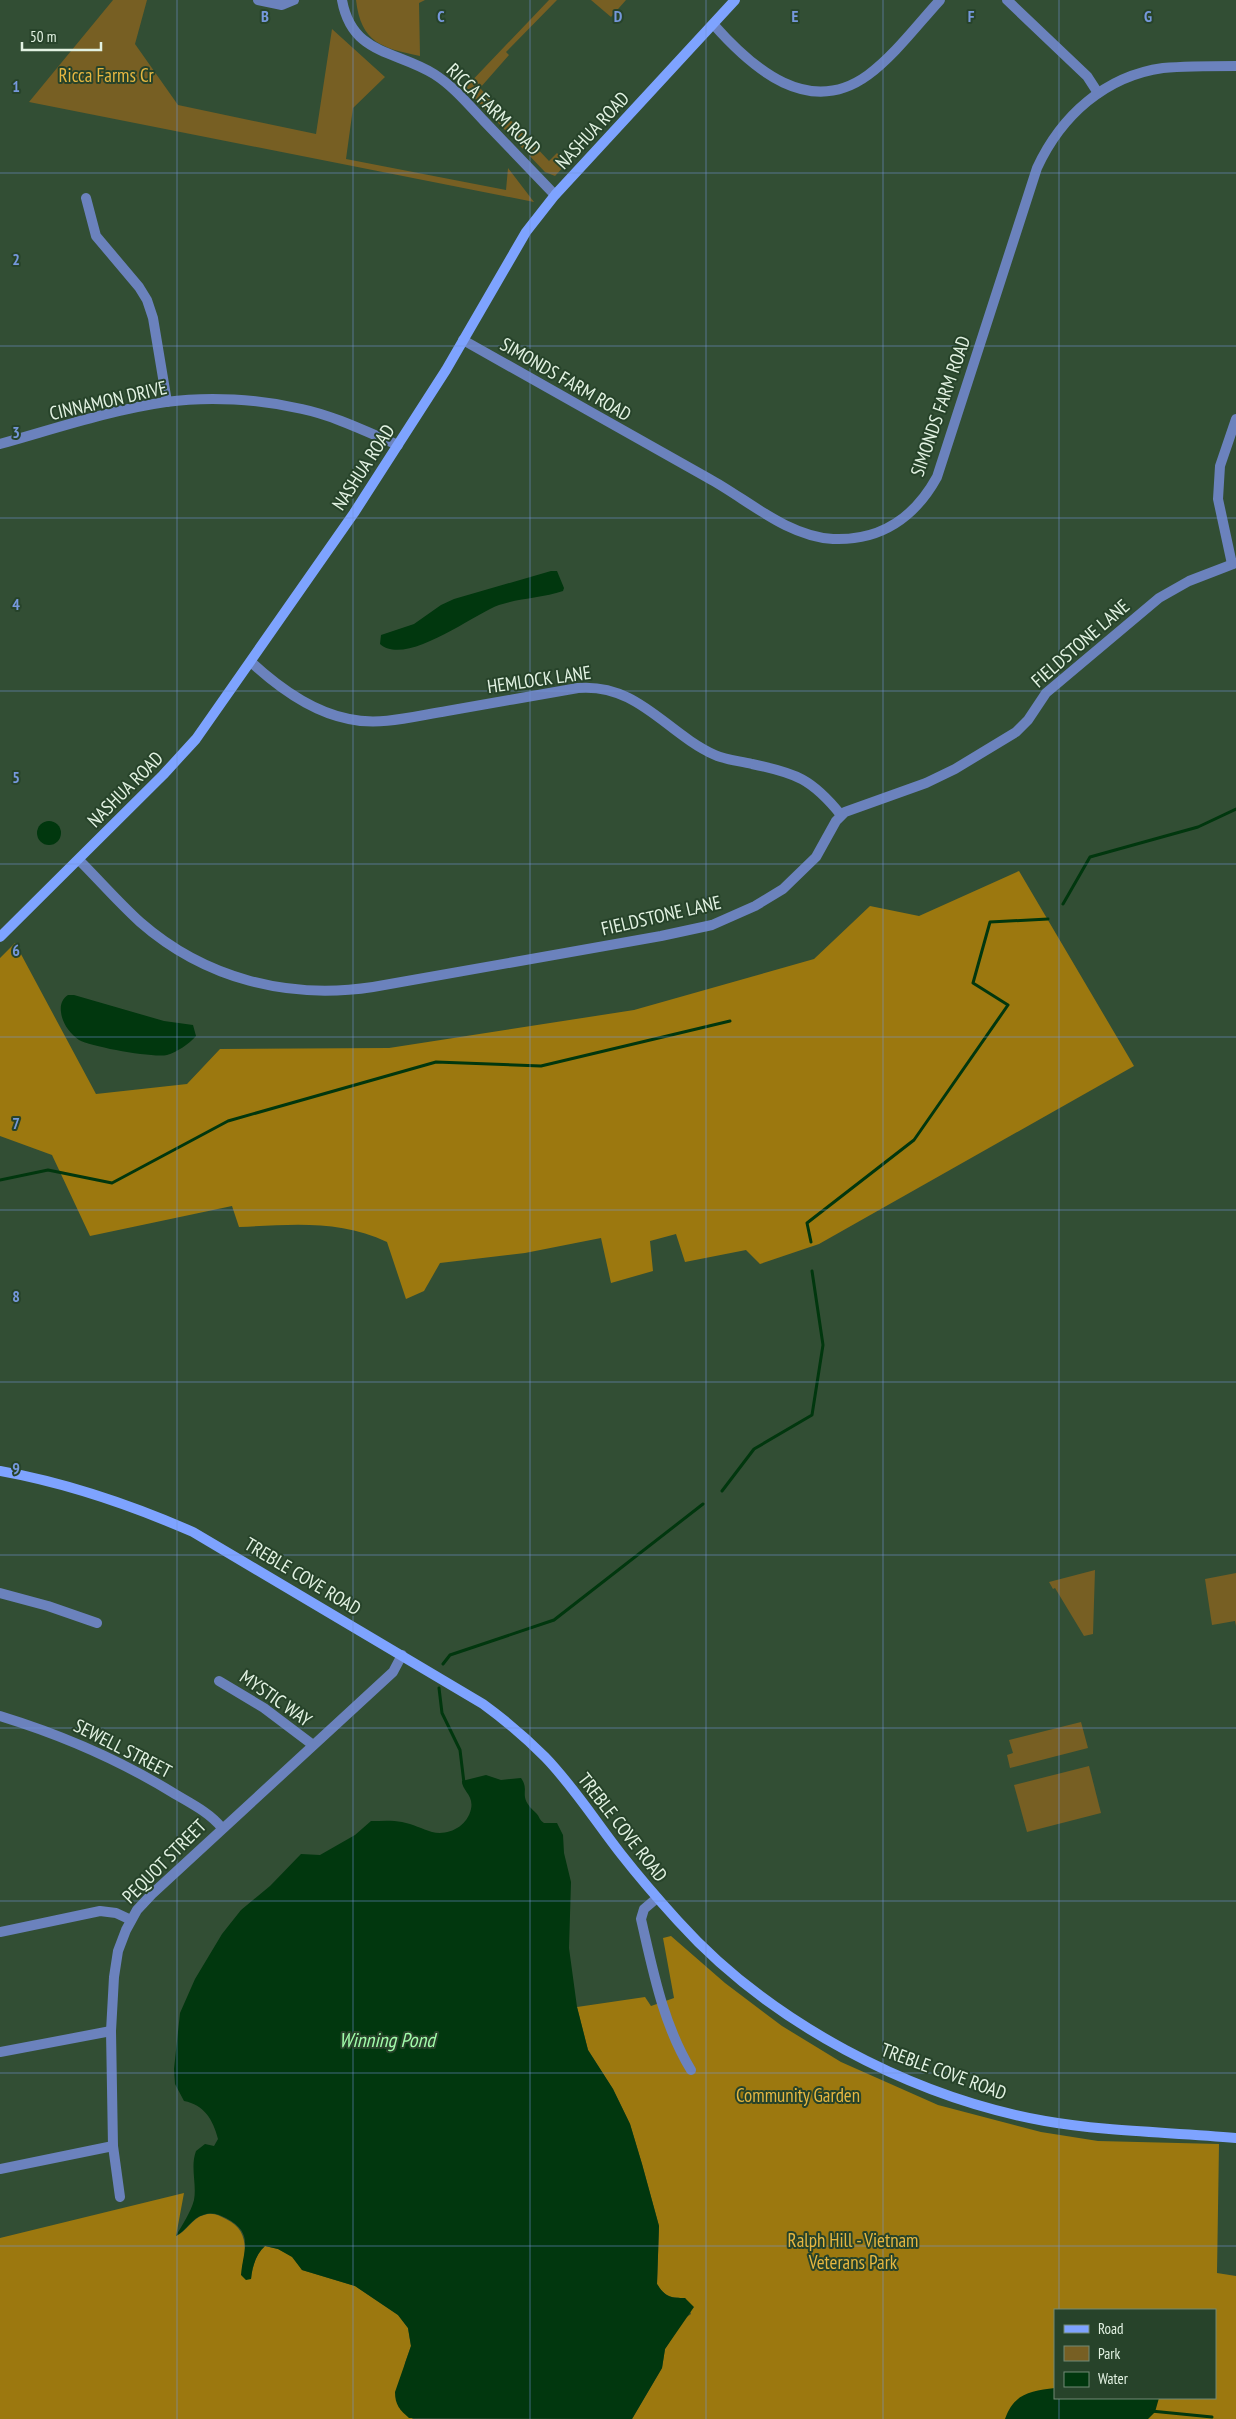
<svg xmlns="http://www.w3.org/2000/svg" width="1236" height="2419" font-family="'PT Sans Narrow',sans-serif">
<rect width="100%" height="100%" fill="#324e34"/>
<g fill="#775f23">
<path d="M113 0H147L135 44 178 105 316 134 332 29 385 77 353 108 346 159 506 190 508 168 534 202 29 102Z"/>
<path d="M356 0H425L419 3 420 56C382 48 361 43 356 0Z"/>
<path d="M549 0H557L506 52 509 55 480 88 549 161 557 153 567 163 555 176 545 172 465 88Z"/>
<path d="M591 0H626L611 17Z"/>
<path d="M1095 1570 1093 1634 1084 1636 1055 1588 1053 1589 1049 1582Z"/>
<path d="M1236 1573V1626L1235 1621 1212 1625 1205 1579Z"/>
<path d="M1081 1722 1088 1748 1010 1768 1007 1755 1013 1753 1009 1740Z"/>
<path d="M1089 1766 1101 1813 1027 1832 1014 1785Z"/>
</g>
<g fill="#9c780f" fill-rule="evenodd">
<path d="M1019 871 1134 1066 819 1244 760 1264 746 1250 685 1262 676 1234 650 1241 653 1271 611 1283 601 1238 525 1253 440 1263 424 1291 406 1299 387 1242C339 1219 289 1225 239 1227L232 1206 90 1236 52 1155 0 1136V958L15 943 96 1094 187 1084 220 1049 389 1048 634 1010 814 959 870 906 919 916Z"/>
<path d="M671 1936 725 1983 782 2026 841 2062 938 2105 1041 2132 1098 2141 1219 2144 1217 2273 1236 2276V2419H632L662 2368 665 2349 685 2318 691 2314 685 2298C671 2298 665 2297 657 2284L659 2226 642 2164 630 2124 613 2089 588 2050 577 2007 645 1997 651 2006 674 1998 663 1938ZM1055 2310H1215V2398H1055Z"/>
<path d="M184 2193 176 2236C186 2232 192 2218 204 2215 213 2212 218 2215 226 2219 247 2229 247 2247 242 2268L251 2279C252 2267 256 2254 265 2246L278 2249 293 2257 302 2270 355 2286 398 2315 408 2328 411 2346 405 2363 400 2409 413 2419H0V2238Z"/>
</g>
<g fill="#01370e">
<path d="M551 571H557L564 588 563 591C542 598 520 598 499 605 472 615 406 667 380 644L381 635 414 624 441 605 454 599Z"/>
<circle cx="49" cy="833" r="12"/>
<path d="M68 995H74L164 1021 193 1025 196 1036C189 1044 177 1052 167 1055 153 1058 92 1047 79 1040 70 1034 62 1023 61 1012 60 1005 62 999 68 995Z"/>
<path d="M486 1775 501 1780 521 1778C531 1792 516 1795 536 1813 540 1817 539 1820 544 1823H557L563 1835 564 1853 571 1882 569 1948 577 2007 588 2050 613 2089 630 2124 642 2164 659 2226 657 2284C665 2297 671 2298 685 2298L694 2307 665 2349 662 2368 632 2419 409 2418C400 2410 395 2405 395 2392L411 2346 408 2328 398 2315 355 2286 302 2270 292 2257 278 2249 265 2246C256 2254 252 2267 251 2279L246 2280 241 2275C243 2250 255 2233 226 2218 218 2214 212 2212 203 2215 192 2218 186 2231 176 2236 182 2225 191 2212 194 2200 197 2184 190 2167 196 2151L205 2144 214 2146 218 2139C213 2119 204 2105 184 2101L175 2084 174 2069 180 2013 195 1979 222 1934 241 1910 270 1886 301 1854 320 1855 355 1835 371 1821C381 1821 392 1820 402 1822 413 1824 422 1829 432 1832 448 1836 467 1827 471 1809 474 1795 462 1791 462 1781Z"/>
<path d="M1055 2388V2398H1159L1155 2412 1148 2419H1005C1014 2393 1031 2391 1055 2388Z"/>
</g>
<g fill="none" stroke-linecap="round" stroke-linejoin="round">
<g stroke="#01370e" stroke-width="3">
<path d="M1063 904 1090 857 1198 827 1236 809"/>
<path d="M0 1180 48 1170 112 1183 228 1121 436 1062 541 1066 730 1021"/>
<path d="M811 1242 807 1223 914 1140 1008 1005 973 983 990 922 1048 919"/>
<path d="M722 1491 754 1449 812 1415 823 1345 812 1271"/>
<path d="M443 1664 450 1655 554 1620 703 1504"/>
<path d="M439 1688 442 1713 460 1750 464 1783"/>
<path d="M1151 2411 1212 2417"/>
</g>
<g stroke="#6b82bd" stroke-width="10">
<path d="M258 0 282 5 294 0"/>
<path d="M342 0C352 55 395 50 434 74 453 86 468 104 484 121 507 145 531 170 555 195"/>
<path d="M1007 0 1087 76 1098 93"/>
<path d="M714 25C753 69 809 118 868 75 894 56 918 24 940 0"/>
<path d="M86 198 96 236 139 287 147 300 153 318 167 402"/>
<path d="M463 340C545 386 626 432 708 478 747 499 786 536 833 539 881 541 915 517 937 477L1037 168C1061 116 1105 76 1163 68 1187 66 1212 66 1236 66"/>
<path d="M0 444C54 429 110 410 166 402 209 396 259 399 302 409 335 416 367 432 398 445"/>
<path d="M1232 564 1218 499 1220 466 1236 419"/>
<path d="M251 662C278 687 312 712 349 719 381 726 415 716 447 711 491 703 534 696 578 688 638 683 666 733 715 755 726 760 740 761 752 764 796 773 812 779 841 815"/>
<path d="M79 860C99 880 118 902 140 922 205 979 289 1000 373 987L661 936 712 925 755 906 783 889 816 857 836 821 845 812 926 783 955 769 1016 732 1028 720 1046 693 1159 598 1189 581 1236 563"/>
<path d="M0 1593 48 1606 97 1623"/>
<path d="M219 1681 264 1708 313 1745"/>
<path d="M0 1716C62 1735 120 1760 175 1794 192 1804 210 1813 222 1828"/>
<path d="M657 1898 644 1909 641 1919C653 1971 663 2024 691 2070"/>
<path d="M0 1932 100 1911 116 1913 131 1920"/>
<path d="M0 2052 111 2031"/>
<path d="M0 2169 113 2146"/>
<path d="M120 2197 113 2146 111 2031 114 1977 118 1951 126 1930 137 1910 152 1894 393 1672 402 1655"/>
</g>
<g stroke="#7ea3ff" stroke-width="10">
<path d="M0 937 163 775 196 739 354 513 446 370 526 232 555 195 735 0"/>
<path d="M0 1471C67 1483 131 1505 193 1532L483 1704C505 1720 526 1738 545 1757 574 1787 596 1822 621 1854 639 1877 658 1899 678 1921 769 2022 911 2097 1045 2121 1108 2132 1172 2132 1236 2138"/>
</g>
</g>
<path fill="none" stroke="#7698dc" stroke-width="1" stroke-opacity="0.55" d="M177 0V2419M353 0V2419M530 0V2419M706 0V2419M883 0V2419M1059 0V2310M0 173H1236M0 346H1236M0 518H1236M0 691H1236M0 864H1236M0 1037H1236M0 1210H1236M0 1382H1236M0 1555H1236M0 1728H1236M0 1901H1236M0 2073H1236M0 2246H1236M1059 2398V2419"/>
<g text-anchor="middle" dominant-baseline="central" stroke-width="4" stroke-linejoin="round" paint-order="stroke">
<g font-size="19" fill="#e6b741" stroke="#27432a">
<text x="106" y="75">Ricca Farms Cr</text>
<text x="798" y="2095">Community Garden</text>
<text x="853" y="2240">Ralph Hill - Vietnam<tspan x="853" dy="22">Veterans Park</tspan></text>
</g>
<g font-size="19" fill="#e2f2e2" stroke="#27432a">
<text transform="translate(494 109) rotate(44)">RICCA FARM ROAD</text>
<text transform="translate(592 130) rotate(-47)">NASHUA ROAD</text>
<text transform="translate(566 379) rotate(30)">SIMONDS FARM ROAD</text>
<text transform="translate(108 400) rotate(-13)">CINNAMON DRIVE</text>
<text transform="translate(940 406) rotate(-71)">SIMONDS FARM ROAD</text>
<text transform="translate(363 467) rotate(-57)">NASHUA ROAD</text>
<text transform="translate(1080 643) rotate(-41)">FIELDSTONE LANE</text>
<text transform="translate(539 679) rotate(-8)">HEMLOCK LANE</text>
<text transform="translate(125 789) rotate(-45)">NASHUA ROAD</text>
<text transform="translate(661 915) rotate(-13)">FIELDSTONE LANE</text>
<text transform="translate(303 1576) rotate(31)">TREBLE COVE ROAD</text>
<text transform="translate(276 1698) rotate(35)">MYSTIC WAY</text>
<text transform="translate(123 1748) rotate(27)">SEWELL STREET</text>
<text transform="translate(623 1827) rotate(52)">TREBLE COVE ROAD</text>
<text transform="translate(164 1861) rotate(-45)">PEQUOT STREET</text>
<text transform="translate(944 2071) rotate(20)">TREBLE COVE ROAD</text>
</g>
<g font-size="20" font-style="italic" fill="#a2fdab" stroke="#27432a">
<text x="387" y="2040">Winning Pond</text>
</g>
</g>
<g font-size="16" text-anchor="middle" font-weight="bold" fill="#7698dc" stroke="#27432a" stroke-width="4" stroke-linejoin="round" paint-order="stroke">
<text x="265" y="22">B</text>
<text x="441" y="22">C</text>
<text x="618" y="22">D</text>
<text x="795" y="22">E</text>
<text x="971" y="22">F</text>
<text x="1148" y="22">G</text>
<text x="16" y="92">1</text>
<text x="16" y="265">2</text>
<text x="16" y="438">3</text>
<text x="16" y="610">4</text>
<text x="16" y="783">5</text>
<text x="16" y="956">6</text>
<text x="16" y="1129">7</text>
<text x="16" y="1302">8</text>
<text x="16" y="1474">9</text>
</g>
<rect x="1054" y="2309" width="162" height="90" fill="#27432a" stroke="#728974"/>
<rect x="1064" y="2325" width="25" height="8" fill="#7ea3ff" stroke="#728974"/>
<text x="1098" y="2334" font-size="15" fill="#e2f2e2">Road</text>
<rect x="1064" y="2346" width="25" height="15" fill="#775f23" stroke="#728974"/>
<text x="1098" y="2359" font-size="15" fill="#e2f2e2">Park</text>
<rect x="1064" y="2372" width="25" height="15" fill="#01370e" stroke="#728974"/>
<text x="1098" y="2384" font-size="15" fill="#e2f2e2">Water</text>
<path d="M22 42v8h79v-8" fill="none" stroke="#e2f2e2" stroke-width="2.5"/>
<text x="30" y="42" font-size="15" fill="#e2f2e2" stroke="#27432a" stroke-width="4" paint-order="stroke">50 m</text>
</svg>
